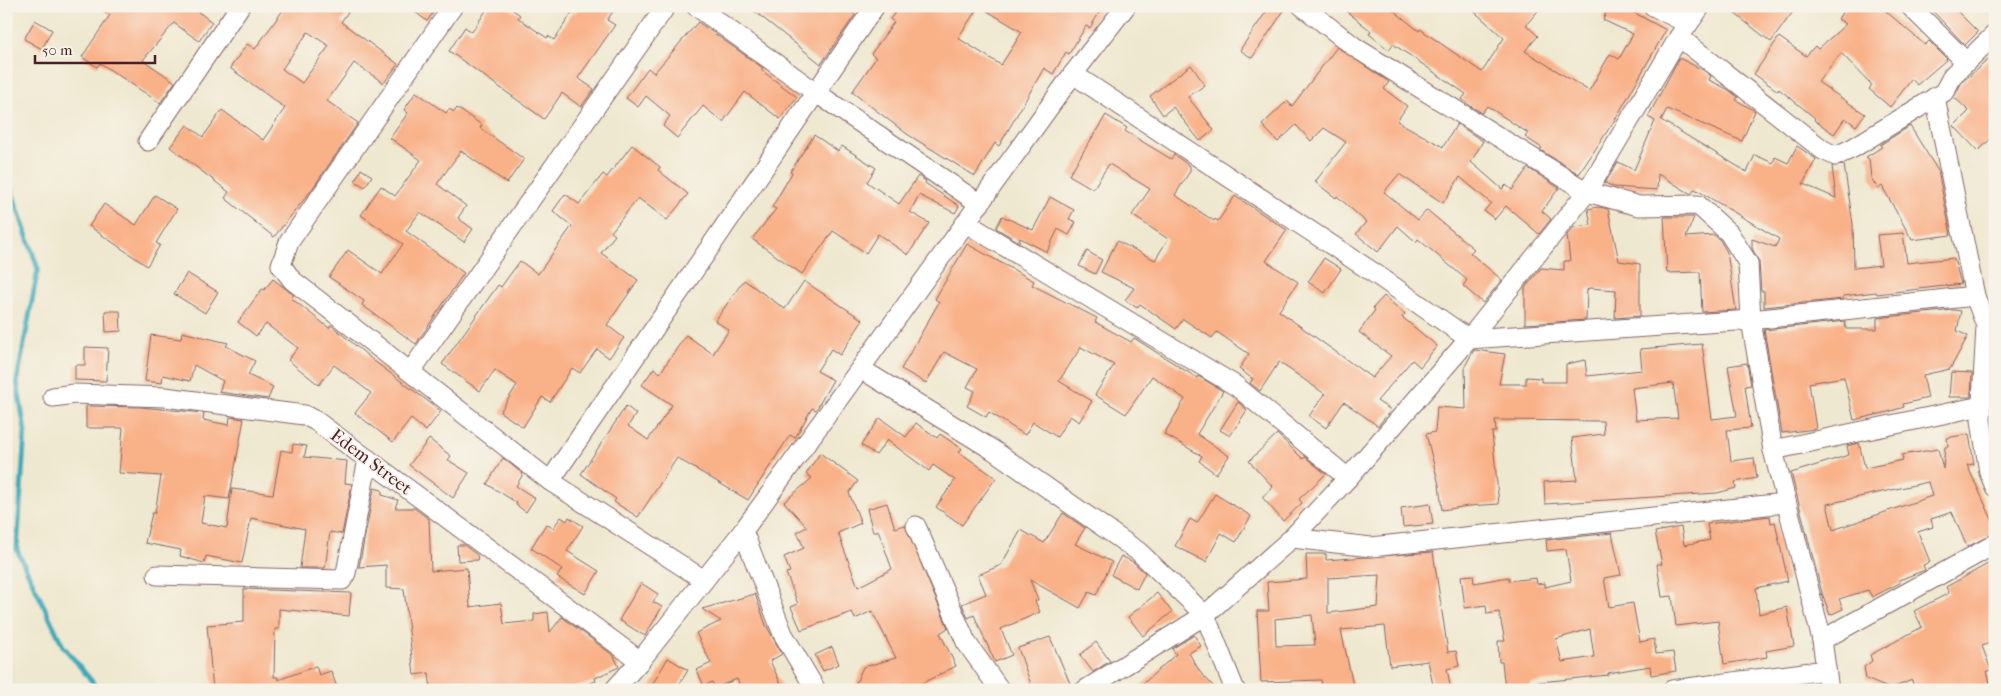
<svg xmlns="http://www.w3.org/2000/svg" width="2001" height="696" font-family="'IM FELL French Canon',serif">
<rect width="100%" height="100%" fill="#f7f3e8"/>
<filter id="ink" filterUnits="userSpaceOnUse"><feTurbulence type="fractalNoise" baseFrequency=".02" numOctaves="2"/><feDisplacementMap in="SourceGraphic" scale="10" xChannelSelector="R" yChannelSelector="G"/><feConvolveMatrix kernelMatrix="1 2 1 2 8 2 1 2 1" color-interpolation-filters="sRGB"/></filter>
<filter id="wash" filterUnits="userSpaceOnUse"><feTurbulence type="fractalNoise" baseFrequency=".0096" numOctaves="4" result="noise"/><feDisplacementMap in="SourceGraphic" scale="20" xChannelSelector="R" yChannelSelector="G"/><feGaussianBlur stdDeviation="1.12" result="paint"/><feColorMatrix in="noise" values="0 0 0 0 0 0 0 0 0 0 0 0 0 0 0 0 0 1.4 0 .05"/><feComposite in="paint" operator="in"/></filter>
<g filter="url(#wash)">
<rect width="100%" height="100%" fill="#efe8d0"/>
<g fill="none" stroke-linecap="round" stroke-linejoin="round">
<path stroke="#3ba9b9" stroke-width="5" d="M6 174 38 269 17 381 25 431 17 550 63 646 99 690"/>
</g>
<g id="blocks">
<g fill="#f9b188" fill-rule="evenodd">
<path d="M97 6H190L212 22 199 41 174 23 143 60 175 82 160 103 100 63 97 67 82 57 110 15Z"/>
<path d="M286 6H352L341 22 398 64 384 83 354 63 327 101 358 123 310 192 274 237 225 198 229 192 170 147 187 125 203 137 222 110 263 140 285 108 230 68 247 44 255 49ZM308 32 329 46 302 83 282 69Z"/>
<path d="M407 6H438L427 21Z"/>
<path d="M489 6H507L520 15 518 18 547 38 548 36 554 40 573 11 575 13 579 6H617L607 20 615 25 578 78 594 89 581 107 562 93 544 119 449 51 465 27 472 32Z"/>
<path d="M748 6H846L855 15 821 64Z"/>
<path d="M900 6H1103L1090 28 1086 26 1069 54 1066 52 1053 74 1044 68 999 146 995 143 975 176 907 134 852 92 876 58 871 54 894 22 890 19ZM979 6 1022 32 1001 65 958 38Z"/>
<path d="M1270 6H1287L1252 58 1240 50Z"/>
<path d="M1340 6H1388L1419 31 1420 29 1482 72 1504 38 1468 6H1542L1526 25 1538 36 1525 51 1589 91 1610 54 1619 59 1633 34 1603 20 1609 6H1622L1666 30 1616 118 1579 174 1540 150 1542 148 1525 137 1528 133 1487 106 1482 113 1469 105 1462 99 1466 94 1393 44 1389 50 1369 34 1371 31Z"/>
<path d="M1725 6H1797L1771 42Z"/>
<path d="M1846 6H1880L1925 45 1929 41 1947 59 1917 85 1912 79 1890 107 1869 89 1872 85 1841 53 1818 82 1865 114 1856 126 1845 118 1834 134 1814 120 1815 118 1779 89 1778 91 1754 74 1779 37 1806 56 1815 46 1818 49 1846 24 1838 19Z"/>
<path d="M1928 6H1952L1978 32 1965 45Z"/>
<path d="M35 20 52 30 42 49 24 39Z"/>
<path d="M698 22 763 68 761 70 797 97 780 119 745 92 723 122 703 106 677 138 663 126 670 116 646 96 638 107 626 98 648 68 654 73Z"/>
<path d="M1337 47 1389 82 1384 89 1407 106 1397 121 1443 147 1457 124 1483 141 1471 162 1502 189 1506 185 1512 190 1528 168 1559 188 1542 211 1551 219 1539 234 1506 206 1495 219 1484 211 1491 203 1460 177 1443 203 1399 174 1384 192 1418 220 1427 210 1474 249 1470 253 1502 280 1483 303 1463 286 1467 280 1418 239 1416 242 1398 226 1378 252 1356 234 1366 222 1337 196 1336 198 1315 182 1346 142 1324 128 1311 141 1296 125 1278 142 1262 125 1287 101 1292 106Z"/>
<path d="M1995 54V135L1978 151 1954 126 1969 111 1954 97 1962 82Z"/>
<path d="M1679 58 1703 70 1711 76 1709 80 1727 89 1738 97 1736 100 1755 111 1742 141 1667 109 1661 120 1747 172 1755 155 1773 163 1775 157 1788 163 1797 146 1816 159 1803 184 1836 198 1832 166 1844 165 1853 224 1854 268 1881 265 1877 235 1903 233 1907 263 1954 258 1961 284 1877 294 1876 292 1843 296V299L1764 307V291H1761L1759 262 1752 248V239L1775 247 1779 239 1695 189 1691 194 1658 174 1657 190 1614 187 1605 183 1618 162 1634 170 1655 121 1648 117Z"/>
<path d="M1191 65 1205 85 1188 97 1214 130 1200 141 1173 107 1163 115 1150 96Z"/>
<path d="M416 92 446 113 449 109 454 112 457 108 482 125 480 128 524 159 507 183 461 151 437 184 466 206 458 218 473 229 464 242 420 212 406 231 464 273 416 344 362 305 364 301 329 277 348 250 382 274 403 244 361 215 381 186 395 196 421 160 390 138 408 113 404 110Z"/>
<path d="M1106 115 1127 128 1125 131 1171 159 1174 155 1190 166V171L1175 195 1214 221 1215 219 1218 221 1235 196 1287 230 1266 261 1298 282 1279 311 1372 378 1391 356 1359 332 1375 310 1373 308 1384 296 1405 314 1402 317 1437 346 1420 367 1412 360 1377 401 1391 410 1378 426 1344 402 1326 428 1309 416 1325 394 1279 362 1260 391 1250 383 1253 379 1239 369 1249 354 1217 332 1212 338 1183 319 1176 329 1140 304 1137 308 1125 300 1134 288 1101 272 1117 241 1155 260 1168 239 1132 215 1150 189 1109 164 1093 189 1069 175Z"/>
<path d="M1910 126 1938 171 1951 235 1912 240 1882 186 1878 189 1871 178 1869 159 1866 157 1882 147 1880 145Z"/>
<path d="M814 135 838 151 842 146 876 168 867 182 899 204 918 176 926 181 925 183 959 206 955 213 919 195 910 212 929 223 908 255 878 234 866 253 833 231 802 274 752 239 776 209 772 207 792 173 790 172Z"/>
<path d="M632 145 660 167 658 170 688 194 667 220 638 198 611 232 615 235 601 253 638 280 607 325 624 338 609 358 597 349 580 373 572 368 550 402 542 397 523 427 500 412 517 385 495 370 480 391 442 364 498 285 501 287 520 261 538 274 572 226 553 211 565 194 579 204 603 174 607 177Z"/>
<path d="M361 169 372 176 365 187 355 181Z"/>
<path d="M155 195 177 209 156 243 160 245 147 266 89 226 104 204 136 225Z"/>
<path d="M1050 197 1074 210 1069 219 1076 222 1069 235 1058 229 1047 252 1020 238 1019 242 996 228 1002 216 1033 230Z"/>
<path d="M1598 207 1608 209 1619 261 1640 264V316L1615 318 1616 290 1589 288 1587 290 1586 320 1525 324V288L1541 268 1564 270V261H1570L1567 235 1574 227 1591 225 1588 209Z"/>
<path d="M1664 217H1694L1686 237 1714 235 1720 240 1727 252 1736 310 1702 312 1700 272 1667 273Z"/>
<path d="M967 244 1034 281 1032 285 1097 318 1095 322 1131 342 1134 338 1197 378 1198 376 1223 391 1197 434 1229 456 1216 474 1199 461 1202 456 1164 434 1185 399 1152 376 1126 414 1095 395 1114 365 1081 347 1059 381 1092 401 1079 422 1070 416 1057 437 1033 422 1025 435 989 412 986 417 967 406 975 391 967 387 977 369 944 352 926 383 901 369 939 302 935 299Z"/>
<path d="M1087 251 1102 260 1095 274 1079 266Z"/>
<path d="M1324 258 1341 269 1325 293 1308 282Z"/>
<path d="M187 273 218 292 205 313 174 294Z"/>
<path d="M273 279 294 295 291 298 329 328 331 325 374 361 441 411 426 431 411 419 393 442 355 413 371 393 334 365 319 385 288 360 298 348 266 324 256 336 238 322 262 289 264 290Z"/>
<path d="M744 280 785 309 804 281 863 320 840 355 831 349 817 371 833 380 816 410 812 408 795 438 790 435 748 500 677 458 638 517 614 502 616 499 581 474 626 406 636 414 628 426 648 440 672 405 642 385 654 368 660 373 686 335 713 354 729 330 715 321Z"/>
<path d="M1953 310 1961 311 1957 331 1968 336 1950 369 1923 375 1928 398 1903 404 1904 407 1888 412 1854 420 1844 377 1809 383 1816 429 1782 433 1764 330 1845 321 1846 329H1877V318Z"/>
<path d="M105 311H120L121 331 106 332Z"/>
<path d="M182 332 228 343 226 346 255 361 248 375 273 387 268 399 219 392 223 381 194 365 190 381 163 375 162 383 145 381 151 335 181 339Z"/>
<path d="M1702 344 1712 419 1737 416 1728 366 1747 363 1751 385 1745 386 1751 428 1727 430 1731 461 1754 458 1757 478 1735 482 1736 488 1717 493 1545 504 1544 482 1577 480 1572 438 1604 434 1603 421 1495 420 1496 432H1492L1499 504 1469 506 1442 510 1439 485 1426 434 1435 432 1437 407 1466 409 1465 366 1474 350 1505 354 1499 384H1526V377L1541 378V382H1566V364L1585 360 1587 376 1642 370 1640 349ZM1673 383 1678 418 1636 420 1632 388Z"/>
<path d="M85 347 108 348 106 381 75 380V365H85Z"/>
<path d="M1951 372 1972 373 1971 397H1949Z"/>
<path d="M1238 402 1247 410 1230 436 1220 430Z"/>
<path d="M86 406 140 407 204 413 203 420 229 425 230 417 244 419 229 499 205 496 201 523 227 528 232 489 273 494 281 450 292 452 293 444 307 446 304 457 347 461 345 483 352 484 342 534 330 532 325 568H300L305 529 251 518 242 563 206 556 204 563 180 556 181 550 145 543 152 513H155L161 476 119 473 123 428H86Z"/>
<path d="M880 418 906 437 916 423 937 438 940 434 962 449 959 452 996 478 962 525 936 507 955 480 933 465 929 471 887 440 876 455 861 445Z"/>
<path d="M1277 434 1303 459 1305 457 1326 474 1299 499 1302 503 1283 521 1262 497 1273 487 1249 461Z"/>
<path d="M1969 434 1974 464 1967 465 1995 526V533L1967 547 1952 512 1931 519 1933 527 1918 532 1930 562 1923 565 1925 570 1899 580 1900 583 1872 597 1868 590 1839 599 1843 609 1830 615 1822 593 1791 473 1849 455 1847 446 1859 443 1865 468 1903 460 1902 455 1938 449 1943 469 1945 447H1948L1947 438ZM1928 482 1932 496 1833 530 1827 504Z"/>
<path d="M429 439 451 456 448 460 469 473 453 498 409 465Z"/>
<path d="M820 453 858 481 849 493 861 523 838 533 858 587 892 569 878 530 873 532 867 509 887 503 895 528 905 525 948 628 940 633 956 666 909 690 905 683 887 690H859L856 683 863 667 896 658 872 611 855 619 852 612 801 630 791 607 798 604 786 573 790 572 784 557 804 548 797 532 807 527 784 502 812 478 806 474Z"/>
<path d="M503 458 523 474 516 486 535 498 526 512 516 505 517 503 487 484Z"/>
<path d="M374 488 382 490V495L398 500 395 508H414L429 519 431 571 467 568 470 607 501 603 504 624 534 621V614L548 612 550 632 562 617 614 656 619 667 595 678 596 681 568 690H514L513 686 485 690H431L429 673 414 675 404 589 386 588V565L359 567Z"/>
<path d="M1215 494 1251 516 1236 542 1221 533 1206 562 1175 546 1190 519 1197 523Z"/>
<path d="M1430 504 1433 524 1403 527 1401 508Z"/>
<path d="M1063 513 1085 528 1075 544 1112 562 1096 595 1089 592 1080 608 1030 580 1038 600 1035 601 1040 612 1001 629 1012 655 995 662 974 615 968 618 962 604 986 594 978 575 1001 565 1021 530 1044 543Z"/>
<path d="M1770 516 1771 523 1775 522 1788 581 1756 588 1759 614 1787 607 1794 646 1766 651 1767 657 1724 664 1718 621 1676 626 1672 596 1662 597 1657 564H1662L1655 532 1681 527 1684 545 1710 540 1707 524Z"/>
<path d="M561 517 567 521 569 517 583 526 567 551 599 571 585 594 557 577 562 569 531 548 546 524 553 528Z"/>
<path d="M1612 533 1621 575 1604 578 1609 607 1633 603 1640 642 1654 639 1656 654 1673 652 1676 671 1651 675 1650 666 1608 673V675L1531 683V686L1505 689 1502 662H1499L1498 641H1505L1499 612 1487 614 1486 605 1465 608 1461 576 1473 575 1474 583 1509 577V581L1536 578 1537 584 1545 583V587L1571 581 1566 549 1547 551 1546 540ZM1590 629 1594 657 1562 662 1556 639Z"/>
<path d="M457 545H464L477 555 478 560 458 561Z"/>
<path d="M1433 552 1448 652 1456 651 1459 666 1447 669 1451 690H1434L1428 661 1390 666 1385 626 1341 630 1354 690H1323L1321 680 1261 682 1257 611H1269L1267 582 1307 579 1306 554H1326V560ZM1380 575 1378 607 1328 613V578ZM1312 615 1315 645 1276 646 1275 619Z"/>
<path d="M1121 556 1133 562 1145 573 1137 589 1111 575Z"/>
<path d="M1995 560V641L1982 646 1991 670 1987 671 1992 690H1914L1912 680 1890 689 1866 679 1864 667 1872 661 1870 655 1922 627 1914 611 1949 593 1946 587Z"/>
<path d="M641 583 658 594 653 602 662 607 645 636 619 620Z"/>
<path d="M244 589 351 593 349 616 279 609V629H275L274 677H278V680L316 666 319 675 331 671 338 690H213L207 625 244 622Z"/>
<path d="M1157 593 1172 612 1143 636 1128 617Z"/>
<path d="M755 594 766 625 782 654 770 661 784 690H742L737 679 715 688 712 682 704 686 697 670 711 663 696 633 721 621 702 609Z"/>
<path d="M1194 635 1201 646 1189 653 1200 672 1217 690H1136L1176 654 1172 649Z"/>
<path d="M1050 637 1073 690H1033L1018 648Z"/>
<path d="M1096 642 1110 661 1093 672 1080 655Z"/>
<path d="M832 647 839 664 823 671 815 655Z"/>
<path d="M668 658 688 670 676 690H649Z"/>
</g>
</g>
</g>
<g filter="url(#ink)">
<use href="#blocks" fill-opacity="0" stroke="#846565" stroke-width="1"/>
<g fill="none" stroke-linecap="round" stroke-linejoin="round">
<g stroke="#846565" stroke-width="21">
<g id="minor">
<path d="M453 6 289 242 281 265 292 280 550 481 704 580"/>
<path d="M696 6 815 92 980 204"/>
<path d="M1302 6 1356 48 1587 192 1639 206 1698 205 1729 233 1748 263 1751 320 1773 450 1822 640 1829 690"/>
<path d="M1653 6 1688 24"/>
<path d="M1910 6 1966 62"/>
<path d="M1679 37 1823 150 1836 156 1853 148 1944 92 1953 75 1995 34"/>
<path d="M1073 74 1377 275 1469 339 1751 320 1975 296"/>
<path d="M1935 97 1975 296 1986 326 1981 420 1989 472 1995 487"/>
<path d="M148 141 240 6"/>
<path d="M966 223 1236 386 1348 478"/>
<path d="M861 369 993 450 1139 552 1205 615 1235 690"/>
<path d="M411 371 666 6"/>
<path d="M53 397 74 394 165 397 304 415 316 421 640 661"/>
<path d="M1773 450 1981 406"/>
<path d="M550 481 875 6"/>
<path d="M916 526 966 642 1000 690"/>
<path d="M743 531 783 634 816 690"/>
<path d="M1292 538 1371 547 1785 503"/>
<path d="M157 575 342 580 346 573 368 459"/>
<path d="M1822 640 1995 544"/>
<path d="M614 690 640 661 743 531 1073 74 1126 6"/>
<path d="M1085 690 1205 615 1292 538 1348 478 1469 339 1587 192 1679 37 1701 6"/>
<path d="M1672 690 1826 670"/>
</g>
</g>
<use href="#minor" stroke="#fff" stroke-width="19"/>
</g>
</g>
<g text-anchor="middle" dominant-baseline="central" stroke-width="4" stroke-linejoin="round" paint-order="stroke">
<g font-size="18" fill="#4a1f2b" stroke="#f7f3e8">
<text transform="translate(371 462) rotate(37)">Edem Street</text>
</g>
</g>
<rect width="2001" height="696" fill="none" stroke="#f7f3e8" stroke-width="25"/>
<path d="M35 55v8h120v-8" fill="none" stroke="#4a1f2b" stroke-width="2.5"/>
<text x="42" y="55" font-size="15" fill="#4a1f2b" stroke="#f7f3e8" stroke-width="4" paint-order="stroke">50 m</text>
</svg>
